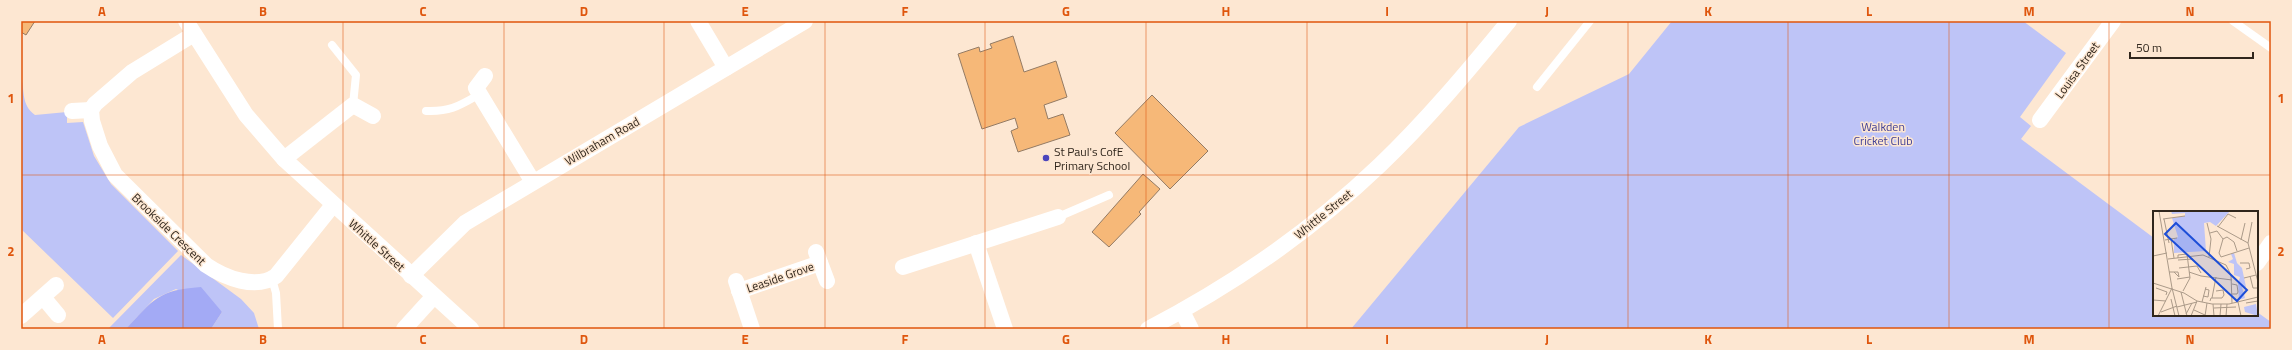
<svg xmlns="http://www.w3.org/2000/svg" width="2292" height="350" font-family="'Titillium Web',sans-serif">
<rect width="100%" height="100%" fill="#fde7d2"/>
<g fill="#bec4f7">
<path d="M1672 21H2023L2066 53 2020 117 2031 126 2021 139 2154 238V315H2257V312L2271 322V329H1351L1519 127 1629 74Z"/>
<path d="M21 77C25 91 21 105 35 115L67 112V123L83 122 94 156 111 184 178 251 113 318 21 229Z"/>
<path d="M181 255 241 299 254 313 259 329H211L222 312 176 289 154 299 126 329H108Z"/>
</g>
<path fill="#a3aaf5" d="M201 287 222 312 211 329H126C154 299 158 290 201 287Z"/>
<g fill="#f6b878" stroke="#947b64">
<path d="M21 21H35L26 35 21 32Z"/>
<path d="M1013 36 1024 72 1056 61 1067 97 1044 105 1048 119 1063 114 1070 135 1018 152 1011 131 1018 128 1015 118 982 129 958 54 979 47 980 52 992 48 990 44Z"/>
<path d="M1152 95 1208 151 1170 189 1115 133Z"/>
<path d="M1143 174 1160 189 1139 212 1141 214 1109 247 1092 232Z"/>
</g>
<g fill="none" stroke-linecap="round" stroke-linejoin="round">
<g stroke="#fff" stroke-width="8">
<path d="M2233 21 2271 48"/>
<path d="M332 45 356 75 353 105"/>
<path d="M1537 87 1590 21"/>
<path d="M426 111C450 112 459 106 480 94"/>
<path d="M1058 217 1109 195"/>
<path d="M272 279 276 293 278 329"/>
</g>
<g stroke="#fff" stroke-width="16">
<path d="M186 21 246 115 284 159 471 329"/>
<path d="M698 21 726 68"/>
<path d="M194 34 132 72 95 104 91 110 92 121 100 146 115 175 206 265C225 278 256 290 276 276L333 205"/>
<path d="M485 76 476 88 533 182"/>
<path d="M72 111 91 110"/>
<path d="M2040 120 2113 21"/>
<path d="M284 159 353 105 373 116"/>
<path d="M976 243 1005 329"/>
<path d="M816 252 827 281"/>
<path d="M2257 263 2271 243"/>
<path d="M903 267 1058 217"/>
<path d="M411 276 465 223 805 21"/>
<path d="M736 281 752 329"/>
<path d="M739 291 820 263"/>
<path d="M43 297 58 315"/>
<path d="M1182 311 1191 329"/>
<path d="M21 316 56 285"/>
<path d="M404 329 434 296"/>
<path d="M1148 329C1233 285 1311 231 1380 165 1426 121 1468 71 1509 21"/>
</g>
</g>
<path fill="none" stroke="#df560d" stroke-width="1" stroke-opacity="0.55" d="M183 21V329M343 21V329M504 21V329M664 21V329M825 21V329M985 21V329M1146 21V329M1307 21V329M1467 21V329M1628 21V329M1788 21V329M1949 21V329M2109 21V329M21 175H2271"/>
<circle fill="#4b45bc" stroke="#fde7d2" stroke-width="1.5" cx="1046" cy="158" r="4"/>
<g text-anchor="middle" dominant-baseline="central" stroke-width="3" stroke-linejoin="round" paint-order="stroke">
<g font-size="12" fill="#30261c" stroke="#fde7d2">
<text transform="translate(2077 70) rotate(-54)">Louisa Street</text>
<text transform="translate(602 141) rotate(-30)">Wilbraham Road</text>
<text transform="translate(1323 214) rotate(-39)">Whittle Street</text>
<text transform="translate(169 229) rotate(44)">Brookside Crescent</text>
<text transform="translate(377 245) rotate(42)">Whittle Street</text>
<text transform="translate(780 277) rotate(-19)">Leaside Grove</text>
</g>
<g font-size="12" fill="#414096" stroke="#fde7d2">
<text x="1883" y="126">Walkden<tspan x="1883" dy="14">Cricket Club</tspan></text>
</g>
<g font-size="12" fill="#30261c" stroke="#fde7d2" text-anchor="start">
<text x="1054" y="151">St Paul's CofE<tspan x="1054" dy="14">Primary School</tspan></text>
</g>
</g>
<g transform="translate(2153 211)">
<rect width="105" height="105" fill="#fde7d2"/>
<path d="M18 0H77L63 15 57 11 51 12 53 40 21 42V28L25 26 19 7 32 5V2L19 3ZM81 42 84 52 89 57 93 76H89L92 87 86 89 85 72 87 66 81 64V53L75 51 80 48 78 43ZM103 93 105 105 92 101 91 96Z" fill="#bec4f7"/>
<path fill="none" stroke="#ab9a89" stroke-width="1" d="M10 8 32 5M11 8 16 32M99 11 95 32 105 71M54 12 58 28 56 46M64 15 95 32M65 16 75 3 83 7M57 22 64 20 70 28 66 42 68 46M18 28 21 47M70 28 74 26 81 31 84 40M12 29 24 27M88 29 92 12M0 45 14 42M68 46 96 37M25 47V44L34 43 37 67 30 80M15 48 50 44 73 54 78 64 79 92M25 49 40 48M87 52H96L97 57 93 58M26 57 44 55 48 62M16 61H25L26 66 21 61M36 61 48 65 79 69M97 65 100 77H105M91 67 103 64M24 68 37 66M0 72 31 82 44 90 59 93H76L105 86M3 77 14 81 13 84M19 77 26 105M28 81 34 105M79 83H84L85 81 84 74 79 73M50 85 55 86 56 79 52 78M59 87 63 66M18 88 22 105M0 89 13 90M57 90 58 87H69L71 84 70 79 63 80M49 91 53 76M85 91 88 105M93 92 105 90M60 93 61 105M24 96 44 91M61 97 83 96M41 99 52 104M8 101 24 95M33 103 39 92M5 105 19 77 6 0M38 105 44 90M52 105 54 92M67 105 68 93M73 105 74 93"/>
<path fill="#1d4ed8" fill-opacity="0.15" stroke="#1d4ed8" stroke-width="2" d="M23 12 94 79 84 90 12 23Z"/>
<rect width="105" height="105" fill="none" stroke="#30261c" stroke-width="2"/>
</g>
<rect width="2292" height="350" fill="none" stroke="#fde7d2" stroke-width="44"/>
<path d="M2130 52v6h123v-6" fill="none" stroke="#30261c" stroke-width="2"/>
<text x="2136" y="52" font-size="12" fill="#30261c" stroke="#fde7d2" stroke-width="3" paint-order="stroke">50 m</text>
<rect x="22" y="22" width="2248" height="306" fill="none" stroke="#df560d" stroke-width="1.5"/>
<g font-size="13" text-anchor="middle" font-weight="bold" fill="#df560d">
<text x="102" y="16">A</text>
<text x="263" y="16">B</text>
<text x="423" y="16">C</text>
<text x="584" y="16">D</text>
<text x="745" y="16">E</text>
<text x="905" y="16">F</text>
<text x="1066" y="16">G</text>
<text x="1226" y="16">H</text>
<text x="1387" y="16">I</text>
<text x="1547" y="16">J</text>
<text x="1708" y="16">K</text>
<text x="1869" y="16">L</text>
<text x="2029" y="16">M</text>
<text x="2190" y="16">N</text>
<text x="11" y="103">1</text>
<text x="2281" y="103">1</text>
<text x="11" y="256">2</text>
<text x="2281" y="256">2</text>
<text x="102" y="344">A</text>
<text x="263" y="344">B</text>
<text x="423" y="344">C</text>
<text x="584" y="344">D</text>
<text x="745" y="344">E</text>
<text x="905" y="344">F</text>
<text x="1066" y="344">G</text>
<text x="1226" y="344">H</text>
<text x="1387" y="344">I</text>
<text x="1547" y="344">J</text>
<text x="1708" y="344">K</text>
<text x="1869" y="344">L</text>
<text x="2029" y="344">M</text>
<text x="2190" y="344">N</text>
</g>
</svg>
